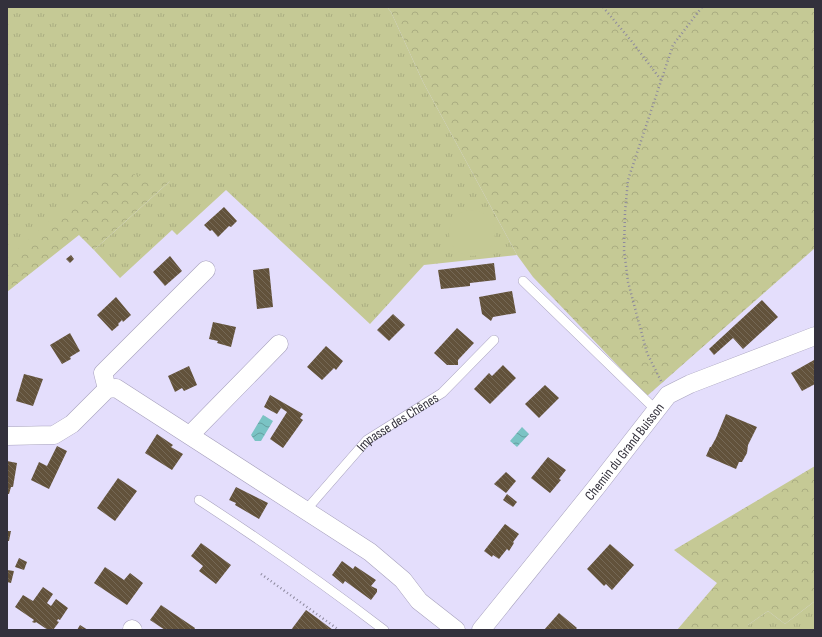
<svg xmlns="http://www.w3.org/2000/svg" width="822" height="637" font-family="'Sofia Sans Condensed',sans-serif">
<defs>
<pattern id="grass-tufts" width="24" height="20" patternUnits="userSpaceOnUse"><rect width="24" height="20" fill="#c5c995"/><path d="M3 7l-1-3M5 7V3M7 7l1-3M15 17l-1-3M17 17v-4M19 17l1-3" fill="none" stroke="#aaad81"/></pattern>
<pattern id="forest-crowns" width="20" height="18" patternUnits="userSpaceOnUse"><rect width="20" height="18" fill="#c5c995"/><path d="M2 6a3 3 0 1 1 6 0M12 15a3 3 0 1 1 6 0" fill="none" stroke="#aaad81"/></pattern>
<pattern id="water-waves" width="16" height="10" patternUnits="userSpaceOnUse"><rect width="16" height="10" fill="#7ac3c4"/><path d="M0 5q4-4 8 0t8 0" fill="none" stroke="#659fa0"/></pattern>
<pattern id="building-back-hatch" width="6" height="6" patternUnits="userSpaceOnUse"><rect width="6" height="6" fill="#62523b"/><path d="M-1 5l2 2M0 0l6 6M5-1l2 2" fill="none" stroke="#756856"/></pattern>
</defs>
<rect width="100%" height="100%" fill="#e4defc"/>
<g fill="url(#grass-tufts)">
<path d="M7 7H387L391 12 423 82 517 255 424 265 370 324 226 190 177 235 172 230 120 278 94 250 170 181 7 259Z"/>
<path d="M815 601V630H748V625L768 611 785 624Z"/>
</g>
<g fill="url(#forest-crowns)">
<path d="M387 7H815V248L647 396 533 277 517 255 423 82 391 12Z"/>
<path d="M107 170 170 181 94 250 79 235 7 292V259Z"/>
<path d="M815 466V601L785 624 768 611 748 625V630H677L717 583 674 550Z"/>
</g>
<circle fill="#c5c995" cx="472" cy="233" r="23"/>
<g fill="url(#water-waves)">
<path d="M263 415 273 421 261 441H255L251 435Z"/>
<path d="M522 427 529 434 517 447 510 441Z"/>
</g>
<g fill="url(#building-back-hatch)">
<path d="M224 207 237 221 231 227 229 226 218 237 212 230 210 231 204 225Z"/>
<path d="M71 255 74 259 70 263 66 259Z"/>
<path d="M170 256 182 271 165 286 153 272Z"/>
<path d="M494 263 496 280 470 283V286L441 289 438 270Z"/>
<path d="M269 268 273 307 257 309 253 270Z"/>
<path d="M512 291 516 313 493 317 491 321 482 314 479 297Z"/>
<path d="M116 297 131 315 123 322 122 320 118 324 119 325 112 331 97 315Z"/>
<path d="M762 300 778 317 743 349 733 338 714 355 709 349Z"/>
<path d="M393 314 405 325 389 341 377 330Z"/>
<path d="M213 322 236 327 231 347 217 343 218 341 209 339Z"/>
<path d="M457 328 474 343 458 360V365H447L434 353Z"/>
<path d="M70 333 80 351 70 357 71 359 62 364 50 345Z"/>
<path d="M326 346 343 361 336 370 334 368 322 380 307 367Z"/>
<path d="M814 360 815 384 802 391 791 373Z"/>
<path d="M503 365 516 378 490 404 474 389 489 373 492 376Z"/>
<path d="M189 366 197 385 184 391 182 388 175 392 168 376Z"/>
<path d="M24 374 43 379 33 406 16 401Z"/>
<path d="M545 385 559 398 539 418 525 404Z"/>
<path d="M270 395 303 414 300 418 303 420 283 448 270 439 287 412 281 408 277 414 264 407Z"/>
<path d="M726 414 757 427 748 445 747 453 742 462H739L736 469 706 456 710 447H711L716 438Z"/>
<path d="M157 434 173 445 171 447 183 454 172 470 145 453Z"/>
<path d="M57 446 67 451 49 489 31 480 39 462 47 466Z"/>
<path d="M548 457 566 470 559 479 561 480 550 493 531 478Z"/>
<path d="M7 461 17 463 13 487H11L9 494H7Z"/>
<path d="M506 472 516 481 506 493 494 484Z"/>
<path d="M118 478 137 491 115 521 97 508Z"/>
<path d="M236 487 268 503 259 519 235 505 236 503 229 500Z"/>
<path d="M507 494 517 502 513 507 503 500Z"/>
<path d="M505 524 519 534 513 542 514 543 509 551 507 549 499 559 493 555 492 557 484 551Z"/>
<path d="M7 531H11L9 541H7Z"/>
<path d="M201 543 231 565 216 584 199 571 203 566 191 556Z"/>
<path d="M610 544 634 565 612 590 606 584 604 586 587 569Z"/>
<path d="M19 558 27 562 24 570 15 567Z"/>
<path d="M342 561 353 569 355 566 376 580 371 586 377 589V592L371 600 345 581 343 584 332 575Z"/>
<path d="M105 567 124 580 130 573 143 583 127 605 94 583Z"/>
<path d="M7 570 14 571 11 583 7 582Z"/>
<path d="M43 587 53 594 47 603 51 606 56 599 68 608 60 620 58 619 57 621 59 622 53 630H48L36 622 35 623 32 622 34 620 15 607 23 595 33 601Z"/>
<path d="M161 605 195 628 194 630H165L150 620Z"/>
<path d="M306 610 317 618 333 630H291Z"/>
<path d="M559 613 577 628 575 630H544Z"/>
<path d="M80 625 88 630H77Z"/>
</g>
<g fill="none" stroke-linecap="round" stroke-linejoin="round">
<g stroke="#a7a1bd" stroke-width="10">
<g id="lane">
<path d="M523 281 656 410"/>
<path d="M199 500C262 541 324 584 384 630"/>
<path id="s1" d="M306 510 367 440 442 393 494 340"/>
</g>
</g>
<g stroke="#a7a1bd" stroke-width="19">
<g id="street">
<path d="M107 389 103 373 206 270"/>
<path d="M190 435 279 344"/>
<path d="M7 436 54 435 72 424 107 389 116 388 370 552 403 580 419 601 456 630"/>
<path d="M132 629 133 630"/>
<path id="s2" d="M481 630 598 485 668 395 690 384 815 336"/>
</g>
</g>
<g stroke="#8d899e" stroke-width="2.5" stroke-dasharray="1 3" stroke-linecap="butt">
<path d="M603 7 633 43 661 80"/>
<path d="M661 381 647 353 628 282 624 250 625 212 628 180 673 45 702 7"/>
<path d="M261 574 339 630"/>
</g>
<use href="#lane" stroke="#fff" stroke-width="9"/>
<use href="#street" stroke="#fff" stroke-width="18"/>
</g>
<g text-anchor="middle" dominant-baseline="central" stroke-width="4" stroke-linejoin="round" paint-order="stroke">
<g font-size="14" fill="#33313c" stroke="#fff">
<text stroke="none"><textPath href="#s1" startOffset="128">Impasse des Chênes</textPath></text>
<text stroke="none"><textPath href="#s2" startOffset="229">Chemin du Grand Buisson</textPath></text>
</g>
</g>
<rect width="822" height="637" fill="none" stroke="#33313c" stroke-width="16"/>
</svg>
